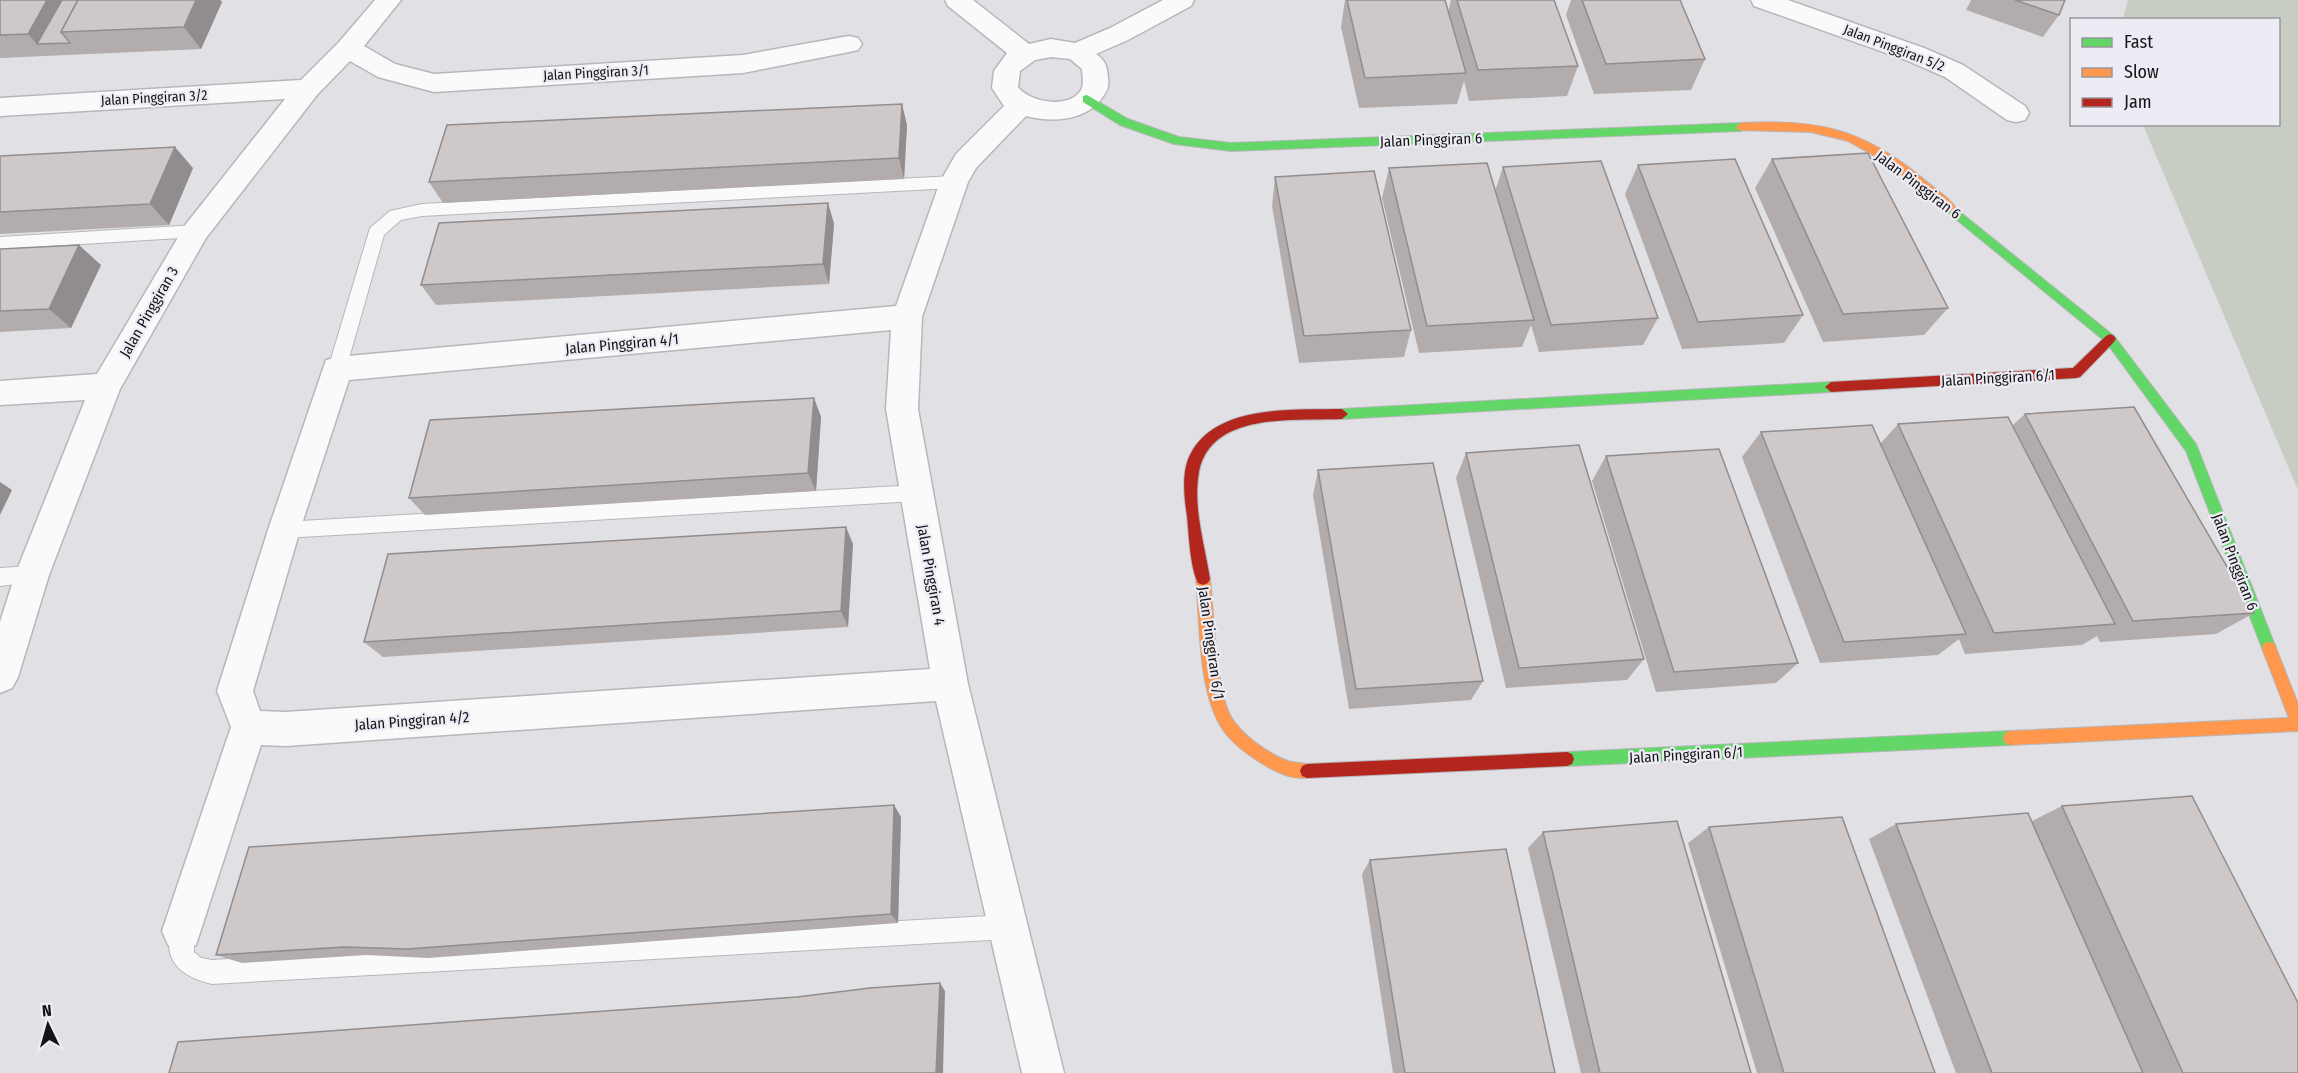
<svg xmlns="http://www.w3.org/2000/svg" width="2298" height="1073" font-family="'Fira Sans Condensed',sans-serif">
<rect width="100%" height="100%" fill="#e1e1e5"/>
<path fill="#c8cdc4" d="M2128 0H2298V490L2143 125 2278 124V20L2123 19Z"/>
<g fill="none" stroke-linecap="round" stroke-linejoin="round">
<g stroke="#b7b7bb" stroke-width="2">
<g id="lane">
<path d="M954 176 960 178 962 182 960 186 954 188 422 216 401 220 384 235 346 369 343 374 337 376 331 374 328 369 370 228 390 211 422 204Z"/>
<path d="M196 225 202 227 204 231 202 235 196 237 0 249V237Z"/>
<path d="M916 485 923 487 926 493 923 499 916 501 284 538 277 536 274 530 277 524 284 522Z"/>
<path d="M32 566 39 569 42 575 39 581 0 586V568Z"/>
<path d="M1007 915 1015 919 1019 927 1015 935 1007 939 212 984C180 977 159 958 174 923L182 919 190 923 194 931V952L201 958 212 960Z"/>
</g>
</g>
<g stroke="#b7b7bb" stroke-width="3">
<g id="street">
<path d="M375 0H401L364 46 395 64 434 74 743 55 849 36 858 38 862 44 858 50 849 52 743 73 434 92 378 77 350 61 317 95 206 238 120 389 49 575 18 677 12 688 0 693V622L15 575 85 400 0 405V381L97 374 186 224 285 99 0 116V98L301 80 339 42Z"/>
<path d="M945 0H973L1029 44 1051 39 1075 43 1110 28 1163 0H1194L1191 6 1128 40 1096 54C1106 61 1107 66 1108 78 1109 86 1108 89 1104 95 1088 121 1053 123 1026 116L976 168 968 182 922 317 918 409 968 684 1064 1073H1022L936 701 286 746 261 745 196 945 182 951 168 945 162 931 231 727 217 691 268 530 326 360 337 357 896 306 940 182 956 154 1004 106 992 88 994 71 1007 53 948 6ZM1051 57 1070 59 1082 69C1082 75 1084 82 1082 88 1072 110 1030 103 1018 87L1020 71 1035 60ZM891 330 886 409 930 669 286 712 260 711 253 691 300 530 349 380Z"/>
<path d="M1751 0H1788L1924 48 1963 65 2025 106 2029 113 2025 120 2016 122 2007 120 1945 77 1906 60 1754 6Z"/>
</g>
</g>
<g stroke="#b7b7bb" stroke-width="2">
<g id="fast">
<path d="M1087 95 1128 119 1179 137 1231 143 1741 123 1746 127 1741 131 1231 151 1174 144 1120 125 1083 102V96Z"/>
<path d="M1950 204 2114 336 2196 444 2276 648 2274 653 2269 654 2264 653 2262 648 2186 451 2106 342 1946 211 1944 208Z"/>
<path d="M1831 382 1837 387 1831 392 1342 419 1336 414 1342 409Z"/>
<path d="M2010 731 2015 733 2017 738 2015 743 2010 745 1567 766 1562 764 1560 759 1562 754 1567 752Z"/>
</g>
</g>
<g stroke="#b7b7bb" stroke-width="2">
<g id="slow">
<path d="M1741 123C1817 119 1861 128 1921 177 1932 187 1948 196 1956 208L1954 211H1946L1887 163 1848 141 1811 132 1737 130 1736 127Z"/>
<path d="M1203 573 1208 575 1210 579C1214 614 1215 688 1231 717 1242 735 1266 752 1285 760 1294 764 1304 762 1312 766L1314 771 1312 776C1298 782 1281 774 1268 767 1251 757 1230 743 1220 725 1198 686 1200 623 1196 579L1198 575Z"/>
<path d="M2269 642 2274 643 2298 704V731L2010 745 2005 743 2003 738 2005 733 2010 731 2289 718 2262 648 2264 643Z"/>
</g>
</g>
<g stroke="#b7b7bb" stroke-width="2">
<g id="jam">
<path d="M2110 334 2114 336 2116 339 2114 342 2080 377 2076 378 1831 392 1825 387 1831 382 2073 368 2106 336Z"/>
<path d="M1342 409 1348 414 1342 419C1292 421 1204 411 1198 479 1194 511 1205 547 1210 579L1208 583 1203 585 1198 583C1190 567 1189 535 1187 516 1184 496 1181 471 1191 453 1217 404 1295 410 1342 409Z"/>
<path d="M1567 752 1572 754 1574 759 1572 764 1567 766 1307 778 1302 776 1300 771 1302 766 1307 764Z"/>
</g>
</g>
<use href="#lane" fill="#fafafb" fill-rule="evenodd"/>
<use href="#street" fill="#fafafb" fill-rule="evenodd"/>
<use href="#fast" fill="#63d668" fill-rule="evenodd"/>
<use href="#slow" fill="#ff974d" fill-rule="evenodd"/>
<use href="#jam" fill="#b3261e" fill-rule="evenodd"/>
</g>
<g fill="#b2acad">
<path d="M0 0H220L222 2 201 49 0 58Z"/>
<path d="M1345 0H1445L1448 12 1451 0H1554L1578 66 1567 96 1469 101 1464 81 1457 104 1359 108 1341 27Z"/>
<path d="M1571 0H1680L1705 59 1691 90 1594 94 1566 15Z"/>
<path d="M1971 0H2065L2059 15 2043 37 1966 10Z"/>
<path d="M907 125 904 179 443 203 429 182Z"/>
<path d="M0 156 193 168 169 225 0 234Z"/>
<path d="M1772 159 1948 308 1924 335 1823 342 1755 188Z"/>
<path d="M1638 165 1803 315 1784 343 1682 349 1625 194Z"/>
<path d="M1503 167 1658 318 1643 345 1539 352 1531 325 1522 347 1419 353 1382 198 1389 168 1495 191Z"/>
<path d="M1275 177 1411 330 1404 357 1299 363 1272 206Z"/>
<path d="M828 203 834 224 829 284 436 305 421 285Z"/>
<path d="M0 249 101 265 71 328 0 332Z"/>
<path d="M814 398 821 417 816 491 425 515 409 498Z"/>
<path d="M2025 414 2254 613 2216 634 2100 642 2097 636 2082 645 1965 654 1959 639 1938 655 1820 663 1742 457 1761 432 1881 443 1898 424 2013 425Z"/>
<path d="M1466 453 1644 659 1627 680 1506 688 1456 478Z"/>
<path d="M1606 456 1798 663 1776 683 1656 692 1592 481Z"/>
<path d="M1318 470 1483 681 1471 700 1349 709 1313 495Z"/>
<path d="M853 544 848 627 383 657 364 642Z"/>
<path d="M2062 806 2298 1073H1956L1869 839 1896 824 2032 821Z"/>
<path d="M901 817 898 923 428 958 366 955 242 963 216 955Z"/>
<path d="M1709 827 1935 1073H1757L1688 843Z"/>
<path d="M1543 832 1751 1073H1581L1528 848Z"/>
<path d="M1370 860 1555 1073H1393L1362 874Z"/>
</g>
<g fill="#918c8d">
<path d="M47 0H66L37 44 28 34Z"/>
<path d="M196 0H220L222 2 201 49 184 27Z"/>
<path d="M902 104 907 125 904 179 899 158Z"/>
<path d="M175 147 193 168 169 225 150 204Z"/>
<path d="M828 203 834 224 829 284 823 264Z"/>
<path d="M79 245 101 265 71 328 49 309Z"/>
<path d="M814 398 821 417 816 491 808 473Z"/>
<path d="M0 482 12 490 0 515Z"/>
<path d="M846 527 853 544 848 627 841 611Z"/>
<path d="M894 805 901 817 898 923 891 914Z"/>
<path d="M940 983 945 991 943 1073H936Z"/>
</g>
<g fill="#cfc8c9" stroke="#918c8d" stroke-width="1.5">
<path d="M0 0H47L28 34 0 35Z"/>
<path d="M62 0H78L61 32 70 43 37 44Z"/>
<path d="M78 0H196L184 27 61 32Z"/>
<path d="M1347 0H1445L1466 73 1365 78Z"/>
<path d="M1457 0H1554L1578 66 1478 70Z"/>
<path d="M1582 0H1680L1705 59 1606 64Z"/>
<path d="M2015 0H2065L2059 15Z"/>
<path d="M902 104 899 158 429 182 447 125Z"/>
<path d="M175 147 150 204 0 212V156Z"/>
<path d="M1868 153 1948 308 1843 314 1772 159Z"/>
<path d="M1735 159 1803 315 1698 322 1638 165Z"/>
<path d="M1601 161 1658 318 1551 325 1503 167Z"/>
<path d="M1487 163 1534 320 1427 326 1389 168Z"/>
<path d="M1374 171 1411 330 1304 336 1275 177Z"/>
<path d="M828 203 823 264 421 285 439 223Z"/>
<path d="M79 245 49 309 0 311V249Z"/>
<path d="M814 398 808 473 409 498 430 420Z"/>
<path d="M2134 407 2254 613 2133 621 2025 414Z"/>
<path d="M2008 417 2115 624 1994 633 1898 424Z"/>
<path d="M1872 425 1966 634 1844 642 1761 432Z"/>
<path d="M1579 445 1644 659 1519 668 1466 453Z"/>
<path d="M1719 449 1798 663 1674 672 1606 456Z"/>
<path d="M1433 463 1483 681 1356 689 1318 470Z"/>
<path d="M846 527 841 611 364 642 388 554Z"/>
<path d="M2192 796 2298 1003V1073H2183L2062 806Z"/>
<path d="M894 805 891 914 408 949 344 947 216 955 249 847Z"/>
<path d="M2028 813 2143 1073H1992L1896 824Z"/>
<path d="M1842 817 1935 1073H1784L1709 827Z"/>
<path d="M1677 821 1751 1073H1600L1543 832Z"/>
<path d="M1506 849 1555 1073H1405L1370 860Z"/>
<path d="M940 983 936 1073H169L178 1042 797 997 870 988Z"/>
</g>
<g text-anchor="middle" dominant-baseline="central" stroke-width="4.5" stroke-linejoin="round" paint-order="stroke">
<g font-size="14" fill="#151417" stroke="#edecf5">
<text transform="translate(1894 48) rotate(21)">Jalan Pinggiran 5/2</text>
<text transform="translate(596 73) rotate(-3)">Jalan Pinggiran 3/1</text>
<text transform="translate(154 98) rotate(-3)">Jalan Pinggiran 3/2</text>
</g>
<g font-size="15" fill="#151417" stroke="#edecf5">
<text transform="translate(1431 140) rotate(-2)">Jalan Pinggiran 6</text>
<text transform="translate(1918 185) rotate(37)">Jalan Pinggiran 6</text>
<text transform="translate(149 312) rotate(-60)">Jalan Pinggiran 3</text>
<text transform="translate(622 344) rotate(-5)">Jalan Pinggiran 4/1</text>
<text transform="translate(1998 378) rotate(-3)">Jalan Pinggiran 6/1</text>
<text transform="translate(2235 562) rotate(69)">Jalan Pinggiran 6</text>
<text transform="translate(931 575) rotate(80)">Jalan Pinggiran 4</text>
<text transform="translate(1211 643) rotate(82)">Jalan Pinggiran 6/1</text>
<text transform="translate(412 721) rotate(-4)">Jalan Pinggiran 4/2</text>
<text transform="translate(1686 755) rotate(-3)">Jalan Pinggiran 6/1</text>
</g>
</g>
<rect x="2070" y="18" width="210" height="108" fill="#edecf5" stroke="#97969c" stroke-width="1.5"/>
<rect x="2082" y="38" width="30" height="9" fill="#63d668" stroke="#97969c" stroke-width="1.5"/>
<text x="2124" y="48" font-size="18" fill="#151417">Fast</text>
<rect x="2082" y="68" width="30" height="9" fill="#ff974d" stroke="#97969c" stroke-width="1.5"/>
<text x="2124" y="78" font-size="18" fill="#151417">Slow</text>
<rect x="2082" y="98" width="30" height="9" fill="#b3261e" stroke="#97969c" stroke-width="1.5"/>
<text x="2124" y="108" font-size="18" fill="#151417">Jam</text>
<g transform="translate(48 1025) rotate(355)" stroke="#edecf5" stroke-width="4.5" paint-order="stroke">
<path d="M0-4.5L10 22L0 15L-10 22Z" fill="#151417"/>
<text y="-9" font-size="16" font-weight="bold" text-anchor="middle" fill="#151417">N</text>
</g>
</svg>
